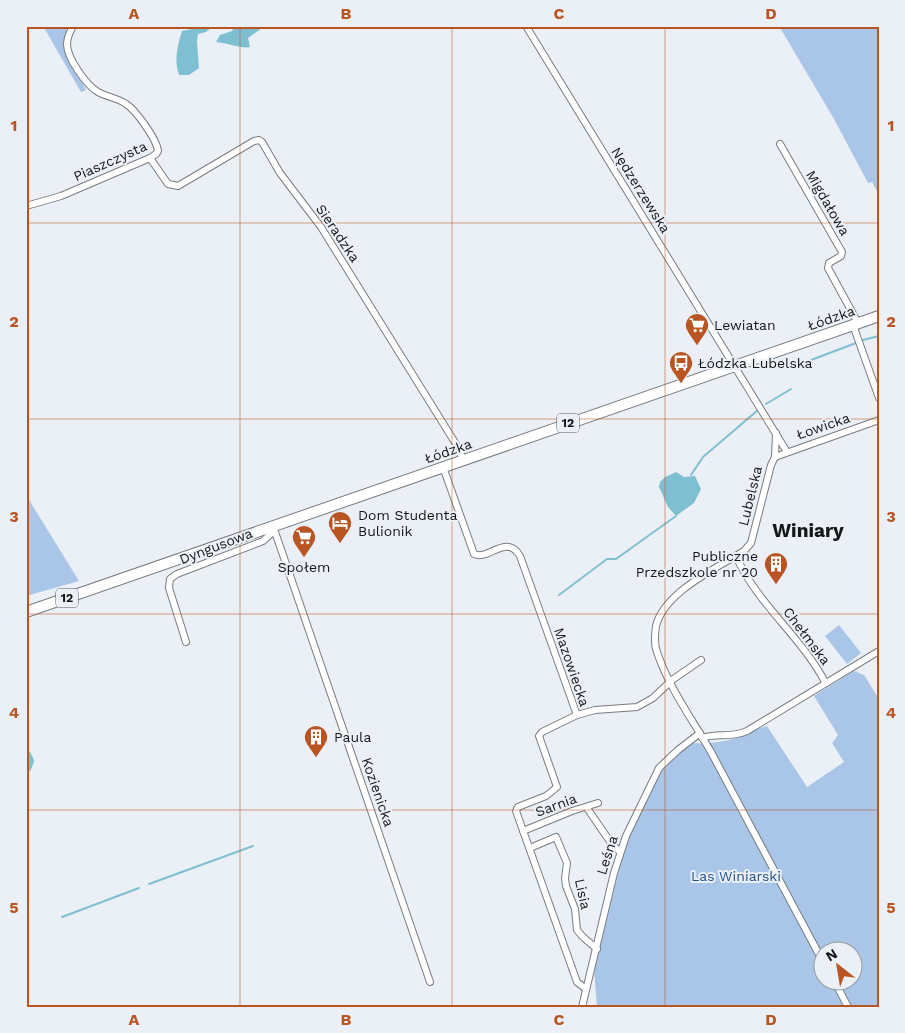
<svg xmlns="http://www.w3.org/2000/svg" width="905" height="1033" font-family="'Work Sans',sans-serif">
<rect width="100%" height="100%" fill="#ebf0f6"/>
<g fill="#a9c6e9" fill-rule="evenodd">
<path d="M43 26H71L63 43 86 90 81 92Z"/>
<path d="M779 26H879V195L872 182 868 183 834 119Z"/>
<path d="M26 495 79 581 26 596Z"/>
<path d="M839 625 861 653 847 664 825 636Z"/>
<path d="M854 671 864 675 879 699V1007H597L594 970 623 854 629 837 661 770 692 743C710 744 725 742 742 736 751 732 758 728 767 726L807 787 844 762 832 743 838 735 814 696ZM822 950H852V980H822Z"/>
</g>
<g fill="#7fbfd2">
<path d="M194 26H213L206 32 198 34 197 42 199 68 189 75H179C174 60 177 47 182 31L192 29Z"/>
<path d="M235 26H265L248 38 250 47C243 49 226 43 216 42L220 35 232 31Z"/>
<path d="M676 472 684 477 695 476 701 489 694 503 676 516 668 507 659 487 660 482 665 477Z"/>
</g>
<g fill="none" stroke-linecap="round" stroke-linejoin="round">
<g stroke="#7fbfd2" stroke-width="2">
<path d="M863 340 879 336"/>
<path d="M811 360 856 343"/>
<path d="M766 404 791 389"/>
<path d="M691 475 703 457 758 410"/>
<path d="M559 595 607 559H616L676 516"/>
<path d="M149 884 253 846"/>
<path d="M62 917 139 888"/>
</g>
<path stroke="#7fbfd2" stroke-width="10" d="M26 755 29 761 26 768"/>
<g stroke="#777c81" stroke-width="8">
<g id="street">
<path d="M526 26 787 452"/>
<path d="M780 144 842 252 841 256 829 263 828 268 858 323"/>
<path d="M150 158 168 184 178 186 254 141 259 140 262 142 280 173 321 227 459 449 463 460"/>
<path d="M26 206 61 196 150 158 156 154 158 151C157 140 136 110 126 104 118 98 107 97 98 92 86 85 67 58 67 44 67 37 70 32 73 26"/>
<path d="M853 325 879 398"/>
<path d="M776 433 775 457 771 465 751 543 744 551C717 568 664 592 656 626 655 633 654 644 657 652 669 688 692 719 711 752 748 821 785 891 822 960"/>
<path d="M775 457 879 420"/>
<path d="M443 467 474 554C489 561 506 533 520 556L577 715"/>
<path d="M273 526 430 982"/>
<path d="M736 556C757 604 801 636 825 682"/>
<path d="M186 642 169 588 170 579 177 574 263 541 274 531"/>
<path d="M702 738C717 733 733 738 747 731L879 651"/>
<path d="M587 808 611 843 620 852"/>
<path d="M523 831 572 811 598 803"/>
<path d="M530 848 556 837 567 863 565 878 566 886 575 909 577 930 583 937 597 949"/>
<path d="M834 980 848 1007"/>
<path d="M586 989 577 982 516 811 518 807 546 796 557 787 539 736 542 732 577 715 595 710 637 707 653 698 672 680 701 660"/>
<path d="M582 1007 614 873 626 836 659 768 678 750 700 733"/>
</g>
</g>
<g stroke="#777c81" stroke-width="12">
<path id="primary" d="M26 612 879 316"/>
</g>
<use href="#street" stroke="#fff" stroke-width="6"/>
<use href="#primary" stroke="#fff" stroke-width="10"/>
</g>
<path fill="none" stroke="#b95523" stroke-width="1" stroke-opacity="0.55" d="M240 26V1007M452 26V1007M665 26V1007M26 223H879M26 419H879M26 614H879M26 810H879"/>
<defs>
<g id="supermarket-pin" transform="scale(1.25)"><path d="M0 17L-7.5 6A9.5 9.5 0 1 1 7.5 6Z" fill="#b95523" stroke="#ebf0f6"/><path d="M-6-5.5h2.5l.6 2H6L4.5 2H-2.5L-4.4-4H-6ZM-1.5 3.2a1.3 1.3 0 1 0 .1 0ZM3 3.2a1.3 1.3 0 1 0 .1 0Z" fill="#fff"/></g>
<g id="bus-pin" transform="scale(1.25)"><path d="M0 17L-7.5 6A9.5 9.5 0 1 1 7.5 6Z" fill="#b95523" stroke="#ebf0f6"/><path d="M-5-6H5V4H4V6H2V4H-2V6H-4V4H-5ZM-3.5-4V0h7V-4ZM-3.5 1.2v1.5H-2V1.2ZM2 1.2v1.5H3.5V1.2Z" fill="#fff"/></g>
<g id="hotel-pin" transform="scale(1.25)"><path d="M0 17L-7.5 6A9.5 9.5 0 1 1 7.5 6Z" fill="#b95523" stroke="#ebf0f6"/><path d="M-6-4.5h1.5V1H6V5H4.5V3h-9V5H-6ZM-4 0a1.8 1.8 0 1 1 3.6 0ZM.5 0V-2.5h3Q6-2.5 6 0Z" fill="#fff"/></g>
<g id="building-pin" transform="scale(1.25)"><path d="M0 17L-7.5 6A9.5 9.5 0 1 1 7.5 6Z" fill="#b95523" stroke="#ebf0f6"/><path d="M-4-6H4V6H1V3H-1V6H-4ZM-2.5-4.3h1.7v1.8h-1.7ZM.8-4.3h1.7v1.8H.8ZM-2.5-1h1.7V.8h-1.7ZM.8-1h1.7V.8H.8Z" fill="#fff"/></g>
</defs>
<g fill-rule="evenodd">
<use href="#supermarket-pin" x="697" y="325"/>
<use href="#bus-pin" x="681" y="363"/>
<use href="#hotel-pin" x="340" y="523"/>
<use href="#supermarket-pin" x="304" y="537"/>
<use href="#building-pin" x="776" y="564"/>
<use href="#building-pin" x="316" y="737"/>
</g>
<g text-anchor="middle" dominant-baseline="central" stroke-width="4" stroke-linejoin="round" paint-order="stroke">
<g fill="#ebf0f6" stroke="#55575b" stroke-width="1">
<rect x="557" y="413.5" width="22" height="19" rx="4"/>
<rect x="56" y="588.5" width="22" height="19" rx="4"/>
</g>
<g font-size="12" font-weight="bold" fill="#151618">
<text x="568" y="423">12</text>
<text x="67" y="598">12</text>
</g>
<g font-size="14" fill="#151618" stroke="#ebf0f6">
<text transform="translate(110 161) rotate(-24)">Piaszczysta</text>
<text transform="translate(641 190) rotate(58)">Nędzerzewska</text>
<text transform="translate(828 203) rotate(60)">Migdałowa</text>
<text transform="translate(338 233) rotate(56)">Sieradzka</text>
<text transform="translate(831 318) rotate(-19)">Łódzka</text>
<text transform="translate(823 426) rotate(-19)">Łowicka</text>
<text transform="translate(448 451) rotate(-19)">Łódzka</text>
<text transform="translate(750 496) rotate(-76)">Lubelska</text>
<text transform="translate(216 546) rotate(-21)">Dyngusowa</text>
<text transform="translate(807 636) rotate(53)">Chełmska</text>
<text transform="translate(572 667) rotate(71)">Mazowiecka</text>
<text transform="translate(378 792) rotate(71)">Kozienicka</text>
<text transform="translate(556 805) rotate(-20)">Sarnia</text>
<text transform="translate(607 855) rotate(-72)">Leśna</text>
<text transform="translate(583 894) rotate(77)">Lisia</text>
</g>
<g font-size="14" fill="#151618" stroke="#ebf0f6" text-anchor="start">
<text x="714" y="325">Lewiatan</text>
<text x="698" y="363">Łódzka Lubelska</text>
<text x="358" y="515">Dom Studenta<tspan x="358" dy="16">Bulionik</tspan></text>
<text x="758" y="556" text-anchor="end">Publiczne<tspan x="758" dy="16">Przedszkole nr 20</tspan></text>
<text x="304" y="567" text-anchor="middle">Społem</text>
<text x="334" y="737">Paula</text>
</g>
<g font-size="14" fill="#245287" stroke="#ebf0f6">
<text x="736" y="876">Las Winiarski</text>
</g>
<g font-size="19" font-weight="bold" fill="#151618" stroke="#ebf0f6">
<text x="808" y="530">Winiary</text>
</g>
</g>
<rect width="905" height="1033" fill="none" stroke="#ebf0f6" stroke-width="55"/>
<g transform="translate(838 966) rotate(329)"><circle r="24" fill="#ebf0f6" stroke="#95999d"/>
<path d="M0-4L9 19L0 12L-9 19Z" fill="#b95523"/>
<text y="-8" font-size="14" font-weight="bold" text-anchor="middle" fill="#151618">N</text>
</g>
<rect x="28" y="28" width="850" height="978" fill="none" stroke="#b95523" stroke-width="2"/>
<g font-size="16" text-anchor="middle" font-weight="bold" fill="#b95523">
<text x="134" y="19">A</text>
<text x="346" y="19">B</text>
<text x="559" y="19">C</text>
<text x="771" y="19">D</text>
<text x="14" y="131">1</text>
<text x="891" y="131">1</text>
<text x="14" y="327">2</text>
<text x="891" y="327">2</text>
<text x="14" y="522">3</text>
<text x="891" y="522">3</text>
<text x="14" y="718">4</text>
<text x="891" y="718">4</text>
<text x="14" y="913">5</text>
<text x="891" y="913">5</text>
<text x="134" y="1025">A</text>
<text x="346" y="1025">B</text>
<text x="559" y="1025">C</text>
<text x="771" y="1025">D</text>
</g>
</svg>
